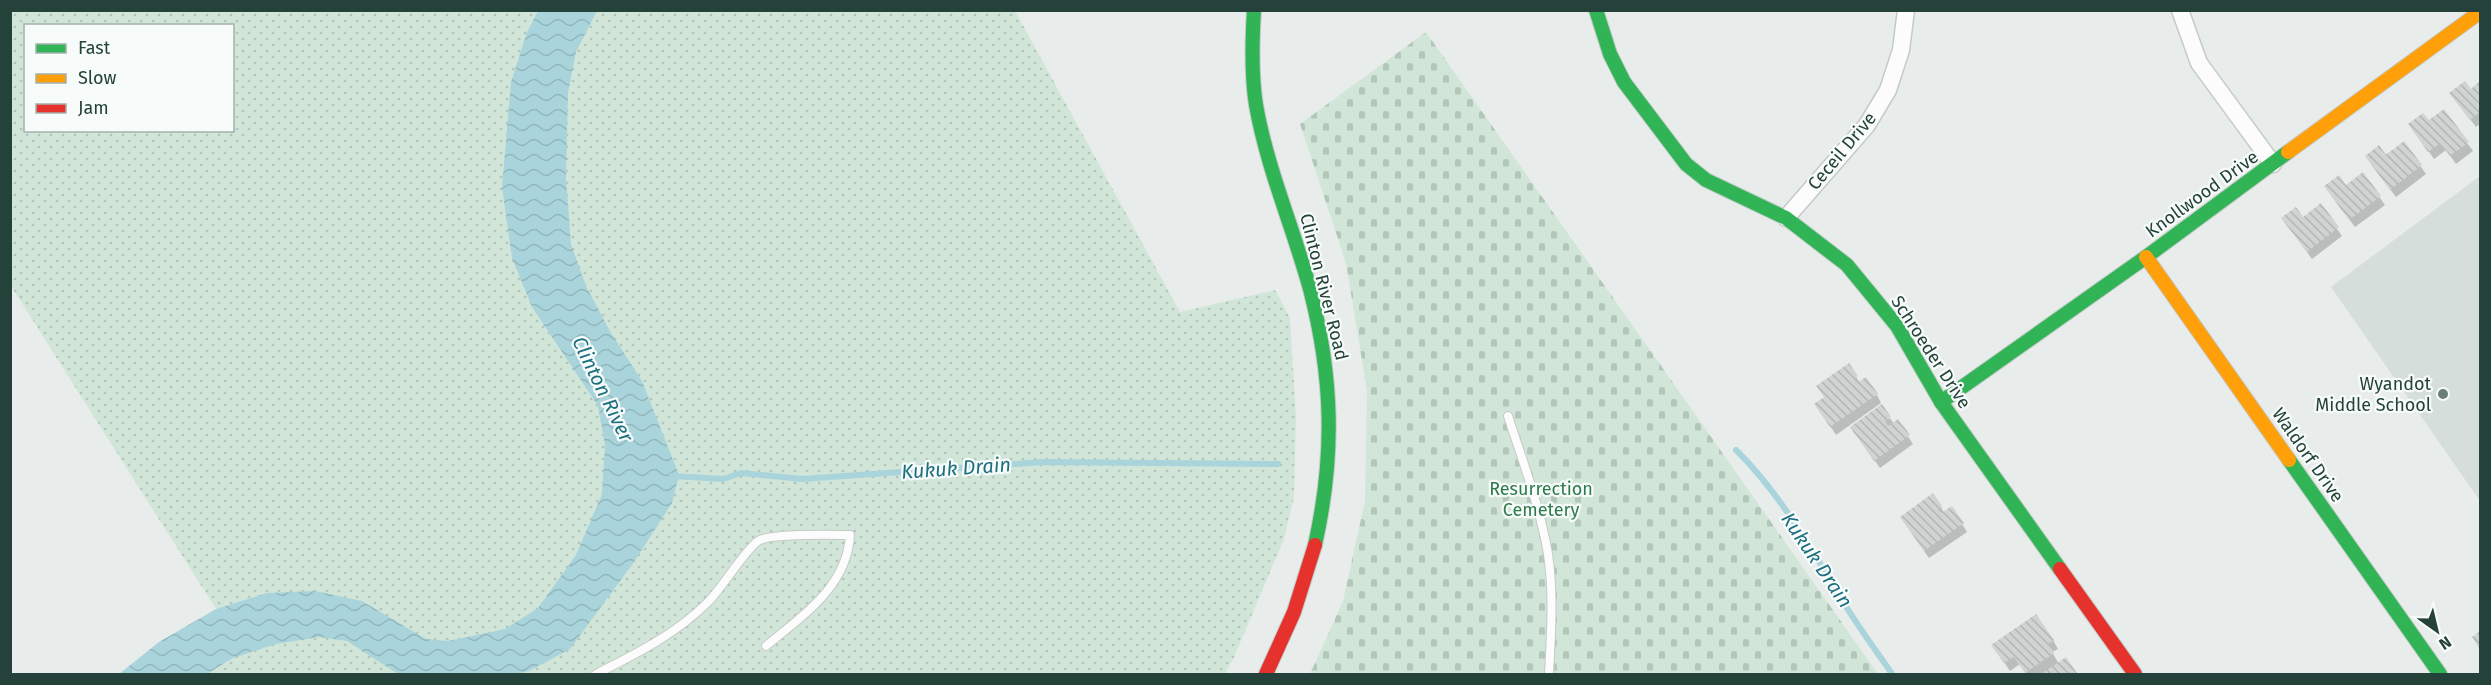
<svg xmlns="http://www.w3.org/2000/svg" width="2491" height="685" font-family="'Fira Sans',sans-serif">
<defs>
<pattern id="grass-dots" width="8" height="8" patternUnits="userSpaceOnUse" patternTransform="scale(1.5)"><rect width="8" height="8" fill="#d1e6d8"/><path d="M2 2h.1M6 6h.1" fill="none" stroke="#b3c6ba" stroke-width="1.8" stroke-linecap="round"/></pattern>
<pattern id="cemetery-stones" width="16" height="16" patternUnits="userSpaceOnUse" patternTransform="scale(1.5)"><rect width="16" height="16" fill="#d1e6d8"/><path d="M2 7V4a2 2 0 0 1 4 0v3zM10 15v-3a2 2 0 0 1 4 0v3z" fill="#b3c6ba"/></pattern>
<pattern id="water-waves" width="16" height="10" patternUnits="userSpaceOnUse" patternTransform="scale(1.5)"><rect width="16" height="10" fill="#a9d4db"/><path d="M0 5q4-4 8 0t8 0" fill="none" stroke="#91b7bd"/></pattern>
<pattern id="building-back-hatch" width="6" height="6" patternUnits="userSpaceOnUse" patternTransform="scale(1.5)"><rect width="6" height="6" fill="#cfd4d2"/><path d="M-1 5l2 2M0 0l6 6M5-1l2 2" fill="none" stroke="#b2b7b5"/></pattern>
</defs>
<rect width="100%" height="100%" fill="#e8edeb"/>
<path fill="#d6dedb" d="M2480 176V501L2331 287Z"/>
<path fill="url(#grass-dots)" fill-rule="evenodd" d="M11 11H1015L1180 312 1275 290 1290 318 1296 418 1294 497 1284 539 1234 657 1225 674H207L233 658 216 609 11 286ZM26 26H232V130H26Z"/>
<path fill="url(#cemetery-stones)" d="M1426 32 1878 674H1310L1343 601 1365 501 1367 391 1346 263 1300 124Z"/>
<path fill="url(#water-waves)" d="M538 11H597L576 52 568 93 566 179 571 244 586 286 611 333 642 381 679 475 672 503 634 562 570 649 529 671 514 674H398L347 641 319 637 276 644 233 658 207 674H119L159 642 216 609 267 593 315 591 362 601 426 639 448 641 505 629 538 608 576 555 602 494 605 445 598 406 532 307 512 258 502 187 511 82 527 32Z"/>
<g fill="#0003">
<path d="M2480 83V124L2476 127 2456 101Z"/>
<path d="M2443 111 2473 151 2456 164 2446 150 2434 159 2410 125 2428 122Z"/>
<path d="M2404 143 2426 174 2396 197 2371 164Z"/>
<path d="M2363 174 2385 205 2355 227 2331 195 2346 187Z"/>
<path d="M2320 205 2342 236 2312 259 2288 226 2303 219Z"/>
<path d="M1848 365 1860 383 1877 395 1881 403 1836 435 1821 412 1825 398Z"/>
<path d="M1890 418 1894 424 1898 421 1913 444 1880 468 1857 436Z"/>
<path d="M1941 507 1944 513 1962 524 1967 532 1929 558 1906 525Z"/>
<path d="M2053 640 2058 649 2052 652 2059 664 2065 659 2076 674H2027L2020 664 2010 671 1998 653Z"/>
</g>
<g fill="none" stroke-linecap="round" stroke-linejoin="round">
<g stroke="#a9d4db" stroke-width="6">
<path d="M1736 450C1779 492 1810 547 1841 598 1856 624 1875 649 1892 674"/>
<path d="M672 476 723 479 741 473 802 479 1043 462 1278 464"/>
</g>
</g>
<g fill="url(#building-back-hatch)">
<path d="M2465 81 2471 89 2480 81V112L2470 120 2449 93Z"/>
<path d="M2444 109 2469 142 2450 156 2440 143 2428 152 2408 124 2423 113 2429 120Z"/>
<path d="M2404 141 2422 165 2390 190 2365 156 2379 145 2386 155Z"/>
<path d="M2363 172 2381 196 2349 220 2324 186 2339 175 2346 185Z"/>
<path d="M2321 203 2339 227 2307 252 2281 218 2296 207 2303 217Z"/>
<path d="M1849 363 1858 376 1854 379 1857 383 1866 377 1878 394 1830 427 1814 404 1824 397 1816 386Z"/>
<path d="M1882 404 1891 417 1885 421 1888 426 1898 419 1910 435 1874 461 1850 427Z"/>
<path d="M1933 493 1942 506 1938 509 1941 513 1952 506 1964 523 1924 551 1900 517Z"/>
<path d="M2036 614 2054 640 2048 644 2054 653 2025 673 2014 657 2004 663 1991 645Z"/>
<path d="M2480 631V650L2472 637Z"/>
<path d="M2066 657 2077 673 2041 674Z"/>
</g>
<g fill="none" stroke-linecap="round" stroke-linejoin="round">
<g stroke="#c5cac8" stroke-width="10">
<g id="lane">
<path d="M1508 416C1523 462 1540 507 1548 554 1554 594 1551 635 1549 674"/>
<path d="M596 674C636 654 676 634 708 602 722 588 745 550 758 541 770 533 832 535 850 535 847 587 802 616 766 646"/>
</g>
</g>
<g stroke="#c5cac8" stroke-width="19">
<g id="street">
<path d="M2180 10 2199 63 2273 164"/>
<path d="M1786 218 1867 125 1888 90 1901 50 1906 10"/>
</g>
</g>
<g stroke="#c3cbc8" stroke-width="16">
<g id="fast">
<path d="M1254 10C1252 42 1251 74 1256 105 1267 168 1293 227 1310 289 1333 378 1335 455 1315 545"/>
<path d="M1596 10 1610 54 1624 82 1686 164 1706 180 1786 218 1847 265 1897 326 1941 402 2060 569"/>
<path d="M1941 402 2146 257 2288 152"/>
<path d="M2289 460 2440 674"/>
</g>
</g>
<g stroke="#c3cbc8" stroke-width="16">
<g id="slow">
<path d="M2288 152 2480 12"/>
<path d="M2146 257 2289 460"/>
</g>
</g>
<g stroke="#c3cbc8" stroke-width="16">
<g id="jam">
<path d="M2060 569 2135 674"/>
<path d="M1266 674 1294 612 1315 545"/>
</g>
</g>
<use href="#lane" stroke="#fcfcfc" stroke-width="8"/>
<use href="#street" stroke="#fcfcfc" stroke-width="16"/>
<use href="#fast" stroke="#30b455" stroke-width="14"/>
<use href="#slow" stroke="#ff9f0a" stroke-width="14"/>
<use href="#jam" stroke="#e5322d" stroke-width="14"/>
</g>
<circle fill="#697e78" stroke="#f7fbf9" stroke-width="2" cx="2443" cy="394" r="6"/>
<g text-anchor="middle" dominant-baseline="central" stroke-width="4.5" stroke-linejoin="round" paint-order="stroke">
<g font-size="18" fill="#24423a" stroke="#f7fbf9">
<text transform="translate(1842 151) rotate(-50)">Ceceil Drive</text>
<text transform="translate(2202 194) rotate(-36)">Knollwood Drive</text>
<text transform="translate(1324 287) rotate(76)">Clinton River Road</text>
<text transform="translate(1931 352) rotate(57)">Schroeder Drive</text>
<text transform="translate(2308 455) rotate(55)">Waldorf Drive</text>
</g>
<g font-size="18" fill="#24423a" stroke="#f7fbf9" text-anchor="end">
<text x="2431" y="384">Wyandot<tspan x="2431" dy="21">Middle School</tspan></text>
</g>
<g font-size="18" fill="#2d7a4b" stroke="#f7fbf9">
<text x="1541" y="489">Resurrection<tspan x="1541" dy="21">Cemetery</tspan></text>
</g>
<g font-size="20" font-style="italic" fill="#1c6f80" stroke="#f7fbf9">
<text transform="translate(603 389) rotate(64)">Clinton River</text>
<text transform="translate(956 468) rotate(-4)">Kukuk Drain</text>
<text transform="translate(1817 560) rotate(56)">Kukuk Drain</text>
</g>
</g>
<rect width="2491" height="685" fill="none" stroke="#24423a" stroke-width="24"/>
<rect x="24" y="24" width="210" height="108" fill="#f7fbf9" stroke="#a3b1ad" stroke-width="1.5"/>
<rect x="36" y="44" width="30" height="9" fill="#30b455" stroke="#a3b1ad" stroke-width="1.5"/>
<text x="78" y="54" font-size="18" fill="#24423a">Fast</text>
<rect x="36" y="74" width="30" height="9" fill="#ff9f0a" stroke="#a3b1ad" stroke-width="1.5"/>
<text x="78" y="84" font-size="18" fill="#24423a">Slow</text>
<rect x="36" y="104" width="30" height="9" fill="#e5322d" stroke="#a3b1ad" stroke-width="1.5"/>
<text x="78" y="114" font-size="18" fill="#24423a">Jam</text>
<g transform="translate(2437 631) rotate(146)" stroke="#f7fbf9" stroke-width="4.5" paint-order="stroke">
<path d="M0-4.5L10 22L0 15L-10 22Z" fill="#24423a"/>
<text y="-9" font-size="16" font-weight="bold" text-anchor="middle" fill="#24423a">N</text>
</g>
</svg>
